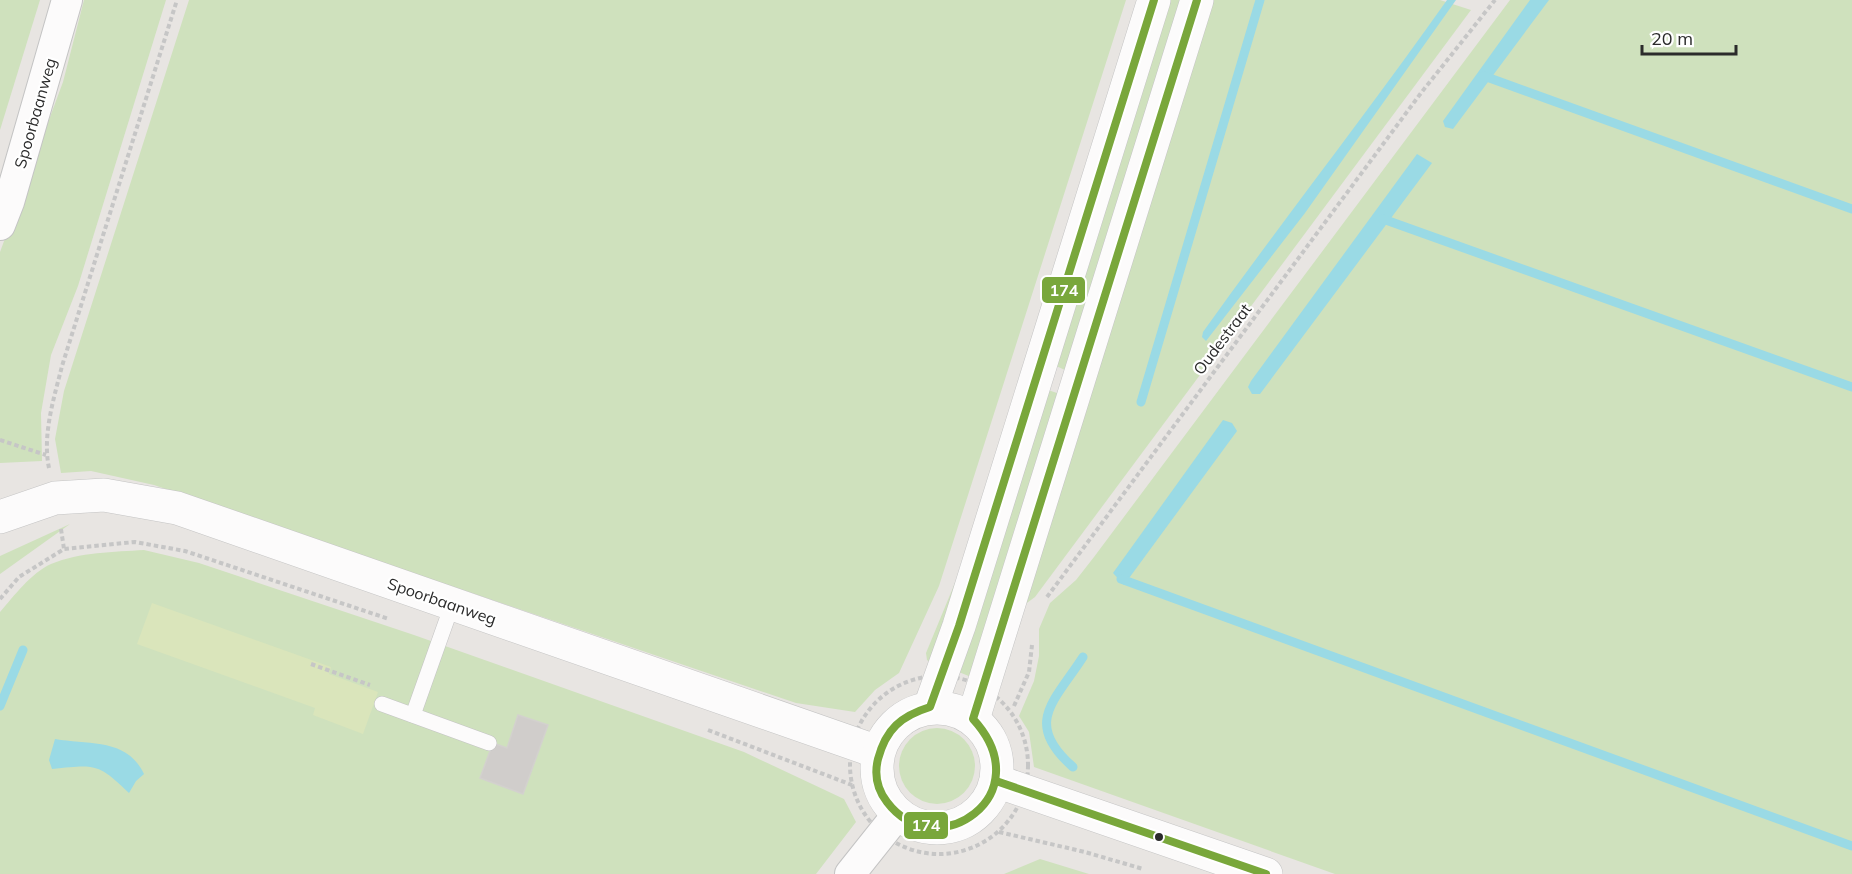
<svg xmlns="http://www.w3.org/2000/svg" width="1852" height="874" font-family="Mulish,sans-serif">
<rect width="100%" height="100%" fill="#e8e5e2"/>
<g fill="#cfe1bd">
<path d="M0 0H40L0 130Z"/>
<path d="M84 0H166L78 286 51 355 41 413 42 461 0 463V252L63 82Z"/>
<path d="M189 0H1126L939 586 899 673 875 690 855 712 796 703 154 485 91 471 61 473 55 439 64 391Z"/>
<path d="M1164 0H1188L1069 372 1050 363Z"/>
<path d="M1206 0H1440L1471 10 1035 597 1016 611Z"/>
<path d="M1510 0H1852V874H1335L1034 767 1029 732 1019 716 1034 681 1039 656V629L1050 603 1076 580 1094 557Z"/>
<path d="M1042 388 1063 395 976 679 954 670Z"/>
<path d="M70 524 0 574V556Z"/>
<path d="M971 544 933 664 927 660 926 653Z"/>
<path d="M144 550 199 563 414 635 744 752 844 799 856 822 816 874H0V612C14 596 31 573 51 564 80 552 114 552 144 550Z"/>
<circle cx="937" cy="766" r="38"/>
<path d="M1040 859 1089 874H1004Z"/>
</g>
<path fill="#dae5bb" d="M152 603 331 667 329 674 378 692 363 734 313 715 315 708 137 644Z"/>
<g fill="#9adae5">
<path d="M1447 0H1456L1305 213 1206 341 1202 337 1203 332C1283 220 1368 112 1447 0Z"/>
<path d="M1530 0H1549L1453 129 1445 127 1443 121Z"/>
<path d="M1417 154 1432 163 1260 394H1252L1248 387 1251 381Z"/>
<path d="M1223 420 1232 423 1237 431 1124 585 1113 573Z"/>
<path d="M55 739C90 745 127 738 144 774L136 781 129 793C97 762 95 765 52 769L49 760Z"/>
</g>
<g fill="none" stroke-linecap="round" stroke-linejoin="round">
<g stroke="#9adae5" stroke-width="9">
<path d="M1484 76 1852 209"/>
<path d="M1383 219 1852 387"/>
<path d="M1141 402 1260 0"/>
<path d="M1121 579 1852 846"/>
<path d="M0 706 23 650"/>
<path d="M1073 767C1023 723 1054 702 1083 657"/>
</g>
</g>
<path fill="#d0cdcb" stroke="#d3d1ce" stroke-width="1.5" d="M518 715 548 725 523 794 480 778 493 743 507 748Z"/>
<g fill="none" stroke-linecap="round" stroke-linejoin="round">
<g stroke="#c4c4c4" stroke-width="16">
<g id="service">
<path d="M382 704 489 743"/>
<path d="M413 715 452 605"/>
</g>
</g>
<g stroke="#c4c4c4" stroke-width="32">
<g id="minor">
<path d="M0 225 9 202 67 0"/>
<path d="M850 874 897 815"/>
</g>
</g>
<g stroke="#c4c4c4" stroke-width="34">
<g id="tertiary">
<path d="M0 517 55 498 104 495 177 508 878 752"/>
<path d="M930 707 959 626 1154 0"/>
<circle cx="937" cy="768" r="60"/>
<path d="M973 719 1197 0"/>
<path d="M996 781 1266 874"/>
</g>
</g>
<g stroke="#c6c6c6" stroke-width="4" stroke-dasharray="4.5 3" stroke-linecap="butt">
<path d="M0 440 46 455"/>
<path d="M49 468C42 435 54 398 62 366L177 0"/>
<path d="M61 529 64 549"/>
<path d="M1047 597 1421 93 1495 0"/>
<path d="M0 599 19 577 64 549 135 542 185 551 389 619"/>
<path d="M311 664 370 685"/>
<circle cx="939" cy="765" r="89"/>
<path d="M1014 706 1029 672 1032 645"/>
<path d="M708 730 852 785"/>
<path d="M999 832 1085 852 1143 869"/>
</g>
<use href="#service" stroke="#fcfbfb" stroke-width="15"/>
<use href="#minor" stroke="#fcfbfb" stroke-width="30"/>
<use href="#tertiary" stroke="#fcfbfb" stroke-width="33"/>
<g stroke="#fff" stroke-width="12">
<g id="bus-1">
<path d="M1154 0 959 626 930 707C901 716 886 729 878 759 874 775 877 789 887 802 936 867 1043 795 973 719L1197 0"/>
<path d="M996 781 1266 874"/>
</g>
</g>
<use href="#bus-1" stroke="#79a73b" stroke-width="8"/>
</g>
<circle fill="#2b2b2b" stroke="#fff" stroke-width="2" cx="1159" cy="837" r="5"/>
<g text-anchor="middle" dominant-baseline="central" stroke-width="4.5" stroke-linejoin="round" paint-order="stroke">
<g font-size="16" fill="#2b2b2b" stroke="#fff">
<text transform="translate(35 113) rotate(-74)">Spoorbaanweg</text>
<text transform="translate(1222 339) rotate(-53)">Oudestraat</text>
<text transform="translate(442 601) rotate(19)">Spoorbaanweg</text>
</g>
</g>
<g stroke="#fff" stroke-width="2">
<rect x="1041" y="276" width="45" height="28" rx="6" fill="#79a73b"/>
<rect x="903" y="811" width="46" height="29" rx="6" fill="#79a73b"/>
</g>
<g font-size="16" text-anchor="middle" font-weight="bold" fill="#fff">
<text x="1064" y="296">174</text>
<text x="926" y="831">174</text>
</g>
<path d="M1642 45v9h94v-9" fill="none" stroke="#2b2b2b" stroke-width="3"/>
<text x="1651" y="45" font-size="18" fill="#2b2b2b" stroke="#ffffff" stroke-width="4.5" paint-order="stroke">20 m</text>
</svg>
